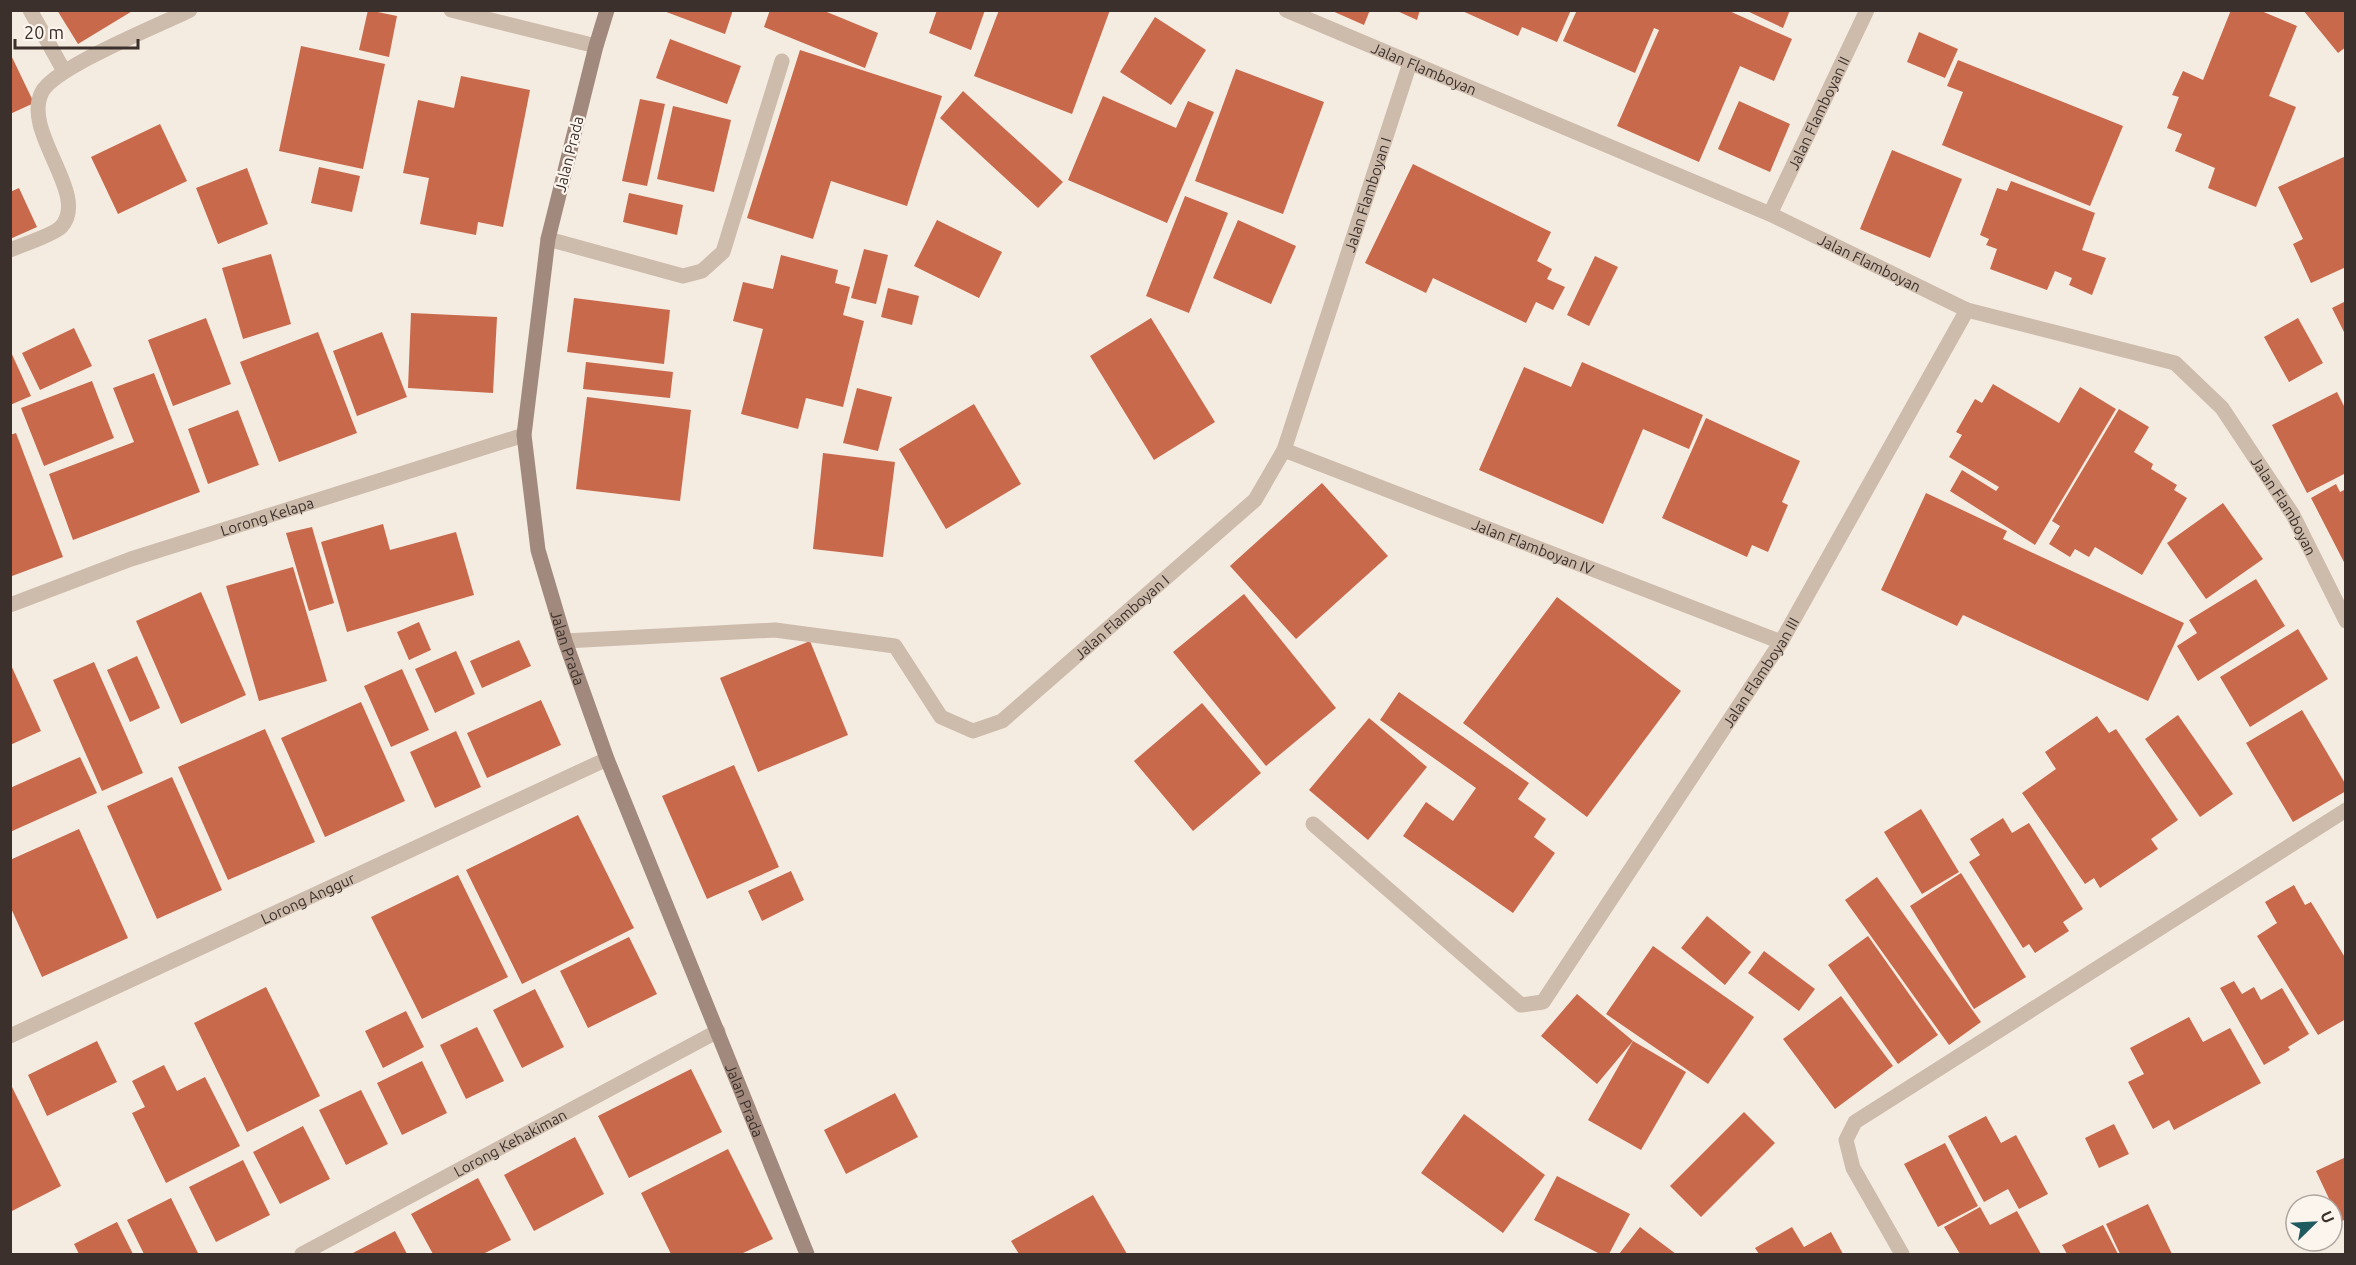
<svg xmlns="http://www.w3.org/2000/svg" width="2356" height="1265" font-family="Ubuntu,sans-serif">
<rect width="100%" height="100%" fill="#f4ebe1"/>
<g fill="#c8694b">
<path d="M57 10H134L78 44Z"/>
<path d="M368 10 397 16 389 57 359 50Z"/>
<path d="M661 10H733L725 34Z"/>
<path d="M770 10H822L878 33 865 68 764 27Z"/>
<path d="M937 10H985L971 50 929 33Z"/>
<path d="M999 10H1110L1072 114 974 76Z"/>
<path d="M1330 10H1370L1364 25Z"/>
<path d="M1395 10H1420L1417 20Z"/>
<path d="M1460 10H1571L1557 42 1522 27 1518 36Z"/>
<path d="M1577 10H1727L1792 39 1774 81 1740 66 1699 162 1617 126 1659 30 1654 28 1635 73 1563 41Z"/>
<path d="M1745 10H1790L1783 28Z"/>
<path d="M2231 10H2259L2297 26 2269 96 2296 107 2256 207 2208 188 2215 168 2175 151 2182 134 2167 128 2179 97 2172 95 2183 71 2203 80Z"/>
<path d="M2303 10H2346V47L2338 53Z"/>
<path d="M1155 17 1206 50 1171 105 1120 72Z"/>
<path d="M1919 32 1958 49 1945 78 1907 62Z"/>
<path d="M670 39 741 66 727 104 656 78Z"/>
<path d="M301 46 385 64 363 169 279 151Z"/>
<path d="M800 50 942 96 907 206 831 181 813 239 747 218Z"/>
<path d="M10 53 34 103 10 114Z"/>
<path d="M1958 60 2123 126 2090 206 1942 145 1963 92 1947 86Z"/>
<path d="M1236 69 1324 102 1283 214 1195 181Z"/>
<path d="M461 76 530 90 503 227 478 222 476 235 420 224 429 178 403 173 418 100 454 108Z"/>
<path d="M963 91 1063 182 1038 208 940 118Z"/>
<path d="M1103 96 1176 128 1188 101 1214 112 1167 223 1068 180Z"/>
<path d="M640 99 665 104 647 186 622 181Z"/>
<path d="M1739 101 1790 124 1770 172 1718 149Z"/>
<path d="M673 106 731 120 714 192 657 179Z"/>
<path d="M160 124 187 181 118 214 91 157Z"/>
<path d="M1892 150 1962 179 1930 258 1860 229Z"/>
<path d="M2346 156V267L2311 283 2293 244 2303 239 2278 187Z"/>
<path d="M1413 164 1551 232 1537 261 1552 269 1547 279 1565 287 1553 310 1536 302 1526 323 1433 278 1426 293 1365 263Z"/>
<path d="M319 167 360 176 352 212 311 203Z"/>
<path d="M247 168 268 224 218 244 196 188Z"/>
<path d="M2011 181 2095 213 2082 250 2106 258 2092 295 2069 285 2072 278 2055 271 2047 290 1990 269 1997 249 1986 245 1989 239 1980 235 1997 188 2007 191Z"/>
<path d="M19 188 37 227 10 239V192Z"/>
<path d="M629 193 683 205 677 235 623 222Z"/>
<path d="M1185 196 1228 213 1189 313 1146 296Z"/>
<path d="M937 220 1002 252 979 298 914 266Z"/>
<path d="M1238 220 1296 246 1271 304 1213 278Z"/>
<path d="M864 249 888 255 876 304 851 298Z"/>
<path d="M271 254 291 324 243 339 222 268Z"/>
<path d="M781 255 838 270 835 283 850 287 843 315 864 321 843 407 806 398 798 429 741 414 763 329 733 321 743 282 773 289Z"/>
<path d="M1595 256 1618 267 1589 326 1567 315Z"/>
<path d="M888 288 919 296 912 325 881 317Z"/>
<path d="M574 298 670 310 664 364 567 352Z"/>
<path d="M2346 301V336L2332 308Z"/>
<path d="M411 313 497 317 493 393 408 388Z"/>
<path d="M206 318 231 384 173 406 148 340Z"/>
<path d="M1151 318 1215 422 1154 460 1090 356Z"/>
<path d="M2298 318 2323 363 2289 382 2264 337Z"/>
<path d="M74 328 92 366 40 390 22 353Z"/>
<path d="M318 332 357 433 279 462 240 362Z"/>
<path d="M382 332 407 397 357 416 333 351Z"/>
<path d="M10 350 31 396 10 405Z"/>
<path d="M586 362 673 372 670 398 583 389Z"/>
<path d="M1582 362 1703 415 1689 449 1643 429 1603 524 1479 470 1524 367 1571 387Z"/>
<path d="M154 373 200 492 73 540 49 474 134 442 113 388Z"/>
<path d="M92 381 114 438 44 466 21 408Z"/>
<path d="M1993 384 2059 423 2080 387 2116 409 2035 545 1950 491 1962 470 1996 491 1999 487 1949 457 1962 435 1956 432 1975 399 1982 403Z"/>
<path d="M857 388 892 397 878 451 843 443Z"/>
<path d="M2337 392 2346 410V473L2307 493 2272 425Z"/>
<path d="M587 397 691 410 680 501 576 489Z"/>
<path d="M974 404 1021 484 946 529 899 449Z"/>
<path d="M2119 409 2149 427 2134 452 2153 464 2151 469 2177 485 2174 490 2187 498 2142 575 2095 547 2089 557 2075 549 2070 557 2049 544 2060 526 2052 521Z"/>
<path d="M238 410 259 465 208 484 188 429Z"/>
<path d="M1706 418 1800 461 1782 502 1788 505 1768 552 1752 545 1747 557 1662 518Z"/>
<path d="M16 433 63 557 12 576 10 435Z"/>
<path d="M823 453 895 462 883 557 813 549Z"/>
<path d="M1322 483 1388 556 1296 639 1230 566Z"/>
<path d="M2336 484 2340 492 2346 489V566L2311 498Z"/>
<path d="M1926 493 2007 531 2003 539 2184 623 2148 701 1963 615 1957 626 1881 590Z"/>
<path d="M2223 503 2263 559 2206 599 2167 543Z"/>
<path d="M383 524 390 550 456 532 474 595 347 632 321 542Z"/>
<path d="M312 527 334 603 309 611 286 533Z"/>
<path d="M293 567 327 681 259 701 226 586Z"/>
<path d="M2256 579 2285 626 2198 681 2177 646 2197 633 2189 620Z"/>
<path d="M201 592 246 695 181 724 136 621Z"/>
<path d="M1244 594 1336 708 1266 766 1173 652Z"/>
<path d="M1557 597 1681 691 1587 817 1463 723Z"/>
<path d="M419 622 431 650 409 660 397 632Z"/>
<path d="M2298 629 2328 679 2250 727 2220 677Z"/>
<path d="M519 640 531 666 482 688 470 661Z"/>
<path d="M810 641 848 735 758 772 720 678Z"/>
<path d="M456 651 475 694 435 713 415 669Z"/>
<path d="M137 656 160 708 130 722 107 670Z"/>
<path d="M94 662 143 773 102 791 53 680Z"/>
<path d="M10 663 41 731 10 745Z"/>
<path d="M402 669 429 730 391 747 364 686Z"/>
<path d="M1399 692 1529 783 1518 799 1546 819 1534 837 1555 853 1513 913 1403 836 1426 802 1453 821 1476 788 1380 720Z"/>
<path d="M541 700 561 745 487 778 467 733Z"/>
<path d="M361 702 405 801 325 837 281 738Z"/>
<path d="M1202 703 1261 773 1193 831 1134 761Z"/>
<path d="M2302 710 2346 785V791L2293 822 2246 743Z"/>
<path d="M2178 715 2233 794 2200 817 2145 739Z"/>
<path d="M2097 716 2109 733 2116 729 2178 820 2151 839 2158 849 2100 888 2094 878 2085 884 2022 793 2056 769 2045 752Z"/>
<path d="M1369 718 1427 767 1368 840 1309 790Z"/>
<path d="M265 729 315 842 228 880 178 767Z"/>
<path d="M456 731 481 787 435 808 410 752Z"/>
<path d="M80 757 97 793 10 832V788Z"/>
<path d="M734 765 779 867 707 899 662 796Z"/>
<path d="M172 777 222 890 157 919 107 806Z"/>
<path d="M1921 809 1959 872 1922 894 1884 832Z"/>
<path d="M578 815 634 928 522 984 466 870Z"/>
<path d="M2003 818 2012 833 2029 823 2083 909 2063 922 2069 931 2035 953 2029 944 2023 948 1969 862 1980 855 1970 839Z"/>
<path d="M79 829 128 938 42 977 10 906V860Z"/>
<path d="M791 871 804 900 762 921 748 891Z"/>
<path d="M1961 873 2026 977 1974 1009 1910 906Z"/>
<path d="M458 875 508 977 422 1019 371 917Z"/>
<path d="M1877 877 1981 1022 1949 1045 1845 900Z"/>
<path d="M2294 885 2305 905 2311 902 2346 959V1019L2318 1035 2257 936 2277 923 2265 902Z"/>
<path d="M1707 916 1751 952 1725 985 1681 948Z"/>
<path d="M1868 936 1938 1035 1898 1064 1828 965Z"/>
<path d="M629 937 657 994 588 1028 560 971Z"/>
<path d="M1653 946 1754 1017 1708 1084 1606 1014Z"/>
<path d="M1764 951 1815 989 1799 1011 1748 973Z"/>
<path d="M2234 981 2242 994 2254 987 2261 1000 2282 988 2309 1034 2288 1047 2290 1050 2264 1065 2220 988Z"/>
<path d="M266 987 320 1096 247 1132 194 1023Z"/>
<path d="M535 989 564 1047 522 1068 493 1010Z"/>
<path d="M1577 994 1633 1041 1597 1084 1541 1036Z"/>
<path d="M1841 996 1893 1066 1835 1109 1783 1039Z"/>
<path d="M406 1011 424 1047 383 1068 365 1031Z"/>
<path d="M2189 1017 2203 1042 2230 1028 2261 1083 2174 1130 2169 1120 2153 1129 2128 1082 2144 1074 2130 1048Z"/>
<path d="M477 1027 504 1081 466 1099 440 1045Z"/>
<path d="M97 1041 117 1082 47 1116 28 1075Z"/>
<path d="M1633 1041 1686 1072 1641 1150 1588 1120Z"/>
<path d="M422 1061 447 1113 402 1135 377 1083Z"/>
<path d="M164 1065 177 1091 205 1077 240 1146 166 1183 132 1113 145 1107 132 1081Z"/>
<path d="M691 1069 722 1132 629 1178 598 1116Z"/>
<path d="M10 1083 61 1186 10 1212Z"/>
<path d="M361 1090 388 1144 346 1165 319 1110Z"/>
<path d="M895 1093 918 1137 846 1174 824 1130Z"/>
<path d="M1744 1112 1775 1143 1701 1217 1670 1186Z"/>
<path d="M1464 1114 1545 1175 1503 1233 1421 1173Z"/>
<path d="M1986 1116 2001 1143 2016 1135 2048 1194 2019 1209 2008 1189 1984 1202 1948 1136Z"/>
<path d="M2114 1124 2129 1154 2099 1168 2085 1138Z"/>
<path d="M303 1126 330 1179 280 1204 253 1152Z"/>
<path d="M575 1137 604 1194 534 1231 504 1175Z"/>
<path d="M1945 1143 1978 1206 1938 1227 1904 1164Z"/>
<path d="M728 1149 773 1239 741 1254H671L641 1193Z"/>
<path d="M2346 1157V1219L2340 1222 2316 1171Z"/>
<path d="M243 1160 270 1215 216 1242 189 1187Z"/>
<path d="M1557 1176 1630 1214 1609 1254H1600L1534 1220Z"/>
<path d="M478 1178 511 1240 483 1254H433L411 1214Z"/>
<path d="M1093 1195 1127 1254H1019L1011 1241Z"/>
<path d="M171 1198 198 1253 144 1254 127 1220Z"/>
<path d="M2148 1204 2172 1254H2120L2106 1224Z"/>
<path d="M1980 1207 1990 1225 2017 1211 2041 1254H1960L1944 1227Z"/>
<path d="M117 1222 133 1254H79L74 1244Z"/>
<path d="M2103 1225 2118 1254H2067L2062 1245Z"/>
<path d="M1640 1227 1676 1254H1619Z"/>
<path d="M1792 1227 1804 1247 1831 1232 1843 1254H1759L1755 1248Z"/>
<path d="M395 1231 407 1254H351Z"/>
</g>
<g fill="none" stroke-linecap="round" stroke-linejoin="round">
<g stroke="#cdbbac" stroke-width="15">
<path d="M30 10 64 71"/>
<path d="M451 10 596 46"/>
<path id="s1" d="M1286 10 1770 214 1967 310 2175 363 2222 408 2293 515 2346 621"/>
<path id="s2" d="M1770 214 1867 10"/>
<path d="M548 239 683 276 702 271 723 252 782 61"/>
<path d="M10 250C22 245 53 235 61 227 91 195 21 132 42 92 55 67 160 25 190 10"/>
<path id="s3" d="M1284 450 1781 642"/>
<path id="s4" d="M10 605 131 559 524 435"/>
<path id="s5" d="M565 641 775 630 895 646 941 717 973 731 1002 721 1255 500 1284 450 1410 63"/>
<path id="s6" d="M1313 824 1521 1005 1543 1002 1781 642 1967 310"/>
<path id="s7" d="M10 1036 607 759"/>
<path id="s8" d="M302 1254 718 1031"/>
<path d="M1902 1254 1853 1168 1846 1140 1855 1122 2346 810"/>
</g>
<path stroke="#a18a7d" stroke-width="15" id="s9" d="M607 10 596 46 548 239 524 435 538 550 565 641 607 759 807 1254"/>
</g>
<g text-anchor="middle" dominant-baseline="central" stroke-width="4.5" stroke-linejoin="round" paint-order="stroke">
<g font-size="15" fill="#3b302b" stroke="#fbf5ee">
<text stroke="none"><textPath href="#s1" startOffset="150">Jalan Flamboyan</textPath></text>
<text stroke="none"><textPath href="#s2" startOffset="112">Jalan Flamboyan II</textPath></text>
<text transform="translate(569 154) rotate(-76)">Jalan Prada</text>
<text stroke="none"><textPath href="#s5" startOffset="1144">Jalan Flamboyan I</textPath></text>
<text stroke="none"><textPath href="#s1" startOffset="636">Jalan Flamboyan</textPath></text>
<text stroke="none"><textPath href="#s1" startOffset="1140">Jalan Flamboyan</textPath></text>
<text stroke="none"><textPath href="#s4" startOffset="272">Lorong Kelapa</textPath></text>
<text stroke="none"><textPath href="#s3" startOffset="267">Jalan Flamboyan IV</textPath></text>
<text stroke="none"><textPath href="#s5" startOffset="640">Jalan Flamboyan I</textPath></text>
<text stroke="none"><textPath href="#s9" startOffset="652">Jalan Prada</textPath></text>
<text stroke="none"><textPath href="#s6" startOffset="693">Jalan Flamboyan III</textPath></text>
<text stroke="none"><textPath href="#s7" startOffset="328">Lorong Anggur</textPath></text>
<text stroke="none"><textPath href="#s9" startOffset="1138">Jalan Prada</textPath></text>
<text stroke="none"><textPath href="#s8" startOffset="236">Lorong Kehakiman</textPath></text>
</g>
</g>
<rect width="2356" height="1265" fill="none" stroke="#3b302b" stroke-width="24"/>
<g transform="translate(2314 1223) rotate(66)"><circle r="28" fill="#fbf5ee" stroke="#aea6a0" stroke-width="1.5"/>
<path d="M0-4.5L10 22L0 15L-10 22Z" fill="#1f5a5e"/>
<text y="-9" font-size="16" font-weight="bold" text-anchor="middle" fill="#3b302b">U</text>
</g>
<path d="M15 39v9h123v-9" fill="none" stroke="#3b302b" stroke-width="3"/>
<text x="24" y="39" font-size="18" fill="#3b302b" stroke="#fbf5ee" stroke-width="4.5" paint-order="stroke">20 m</text>
</svg>
